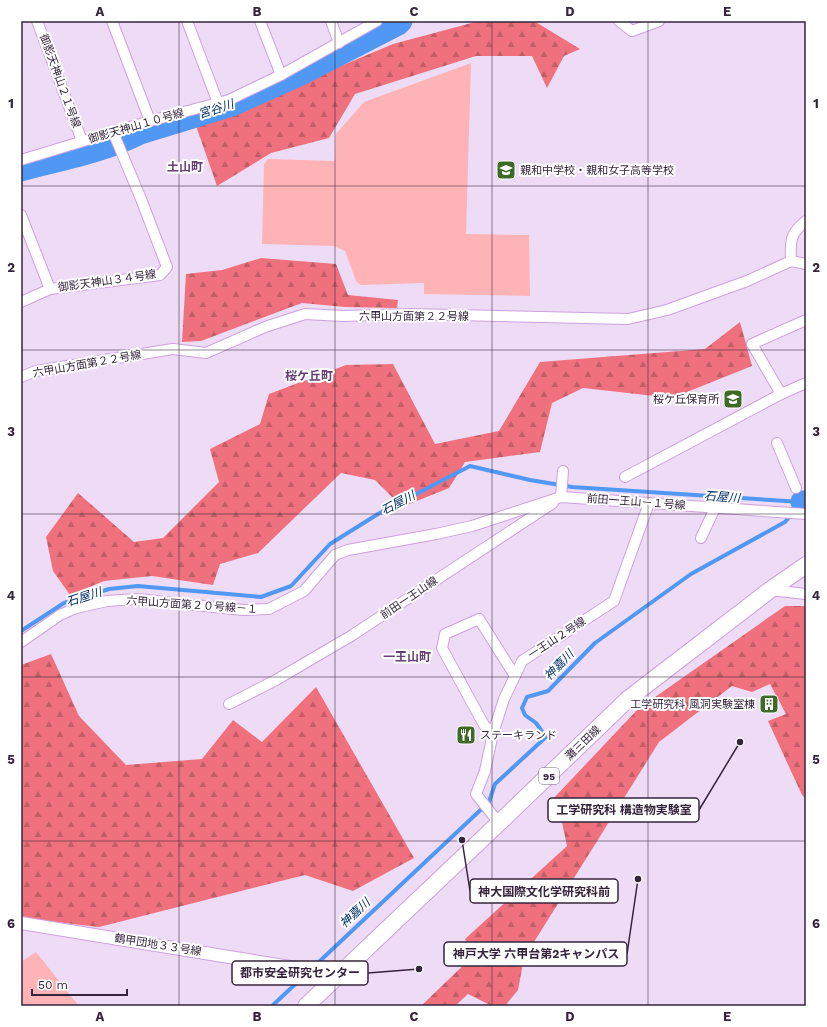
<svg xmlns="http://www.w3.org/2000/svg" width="827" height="1027" font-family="'Work Sans','Noto Sans JP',sans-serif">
<defs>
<pattern id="forest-firs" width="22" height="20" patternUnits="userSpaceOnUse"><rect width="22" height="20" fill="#ef717d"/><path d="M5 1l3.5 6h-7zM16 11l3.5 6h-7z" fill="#c25d68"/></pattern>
</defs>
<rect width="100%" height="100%" fill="#eedcf6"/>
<g fill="#feb3b6">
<path d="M471 63 466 234 529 235 530 296 424 294V283L361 285 356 281 345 251 334 246 262 244 264 164 268 159 335 161 336 134 364 102Z"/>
<path d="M36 952 79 1006H21V962Z"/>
</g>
<g fill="url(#forest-firs)">
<path d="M479 21H534L580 49 564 56 547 88 532 56H476L355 94 329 138 271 153 217 186 195 123 284 90 393 44Z"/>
<path d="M261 258 336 264 348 295 398 300 397 308 345 307 302 303 201 341 182 342 186 274 222 270Z"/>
<path d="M740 322 752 366 672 398 583 388 552 403 540 452 465 462 449 488 402 507 375 480 341 473 258 553 220 564 213 585 152 576 104 581 70 595 53 571 46 537 78 493 134 542 163 538 219 482 210 449 260 424 269 394 346 365 393 364 435 444 499 431 540 362 705 349Z"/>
<path d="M785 606H806V799L802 795 768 721 786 714 770 684 752 692 732 686 659 742 524 958 518 990 505 1006H492L468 994 455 1006H421L474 955 465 939 567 846 560 813 551 801 638 709Z"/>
<path d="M51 654 79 716 126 765 202 759 233 720 262 742 316 687 414 858 353 891 305 875 99 927 21 918V665Z"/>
</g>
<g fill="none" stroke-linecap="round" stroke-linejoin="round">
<g stroke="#5098f4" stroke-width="4">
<path d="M21 631 64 603 109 589 138 586 261 597 291 586 330 544 378 514 470 466 530 480 572 487 802 502"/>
<path d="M272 1006 489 802 495 784 546 737 536 723 525 715 522 708 527 697 548 691 595 643 691 574 785 522 802 502"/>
</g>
<g stroke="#5098f4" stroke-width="23">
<path d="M21 170C61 159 103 152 140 133L232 105 301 74 398 24 401 21"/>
<path d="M802 502H806"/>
</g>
<g stroke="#cda1df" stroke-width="12">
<g id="minor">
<path d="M37 21 82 141"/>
<path d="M112 21 150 121"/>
<path d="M187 21 218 103"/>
<path d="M260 21 281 75"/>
<path d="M331 21 339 43"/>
<path d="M619 21 632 31 659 21"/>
<path d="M21 160 150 121 229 100 281 75 377 21"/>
<path d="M21 215 50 289"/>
<path d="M791 261C790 242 790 233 806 221"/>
<path d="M21 302 50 289 160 275 167 267 141 199 113 132"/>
<path d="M21 377 36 371 173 349 206 353 265 327 305 314 343 316 410 314 628 319 667 310 747 281 791 261 806 264"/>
<path d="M781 394 752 344 806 320"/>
<path d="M777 443 796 488"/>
<path d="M625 477 781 394 806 383"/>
<path d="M561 497 563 471"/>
<path d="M701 538 715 508"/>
<path d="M770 590 806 594"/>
<path d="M21 642 60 615 76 608 107 601 137 599 243 610 269 609 304 591 335 555 348 550 436 534 472 526 561 497 806 514"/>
<path d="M229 704 276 680 351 636 553 503"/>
<path d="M493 733 484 725 442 648 445 634 479 619 515 676"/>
<path d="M499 823 476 794 485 771 493 733 504 699 522 661 614 601 649 503"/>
</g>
</g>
<g stroke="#cda1df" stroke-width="14">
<path id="tertiary" d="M21 923 339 975"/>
</g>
<g stroke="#cda1df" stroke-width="18">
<path id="primary" d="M306 1006 499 823 628 699 770 590 806 565"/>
</g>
<use href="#minor" stroke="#fff" stroke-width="10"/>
<use href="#tertiary" stroke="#fff" stroke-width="12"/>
<use href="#primary" stroke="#fff" stroke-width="16"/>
</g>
<path fill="none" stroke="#36243d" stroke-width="1" stroke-opacity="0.55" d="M179 21V1006M335 21V1006M492 21V1006M648 21V1006M21 186H806M21 350H806M21 514H806M21 677H806M21 841H806"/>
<defs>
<g id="school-square" transform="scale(1)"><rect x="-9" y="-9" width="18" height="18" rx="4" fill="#3e6926" stroke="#fff"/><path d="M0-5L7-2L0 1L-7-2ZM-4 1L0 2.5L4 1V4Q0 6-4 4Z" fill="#fff"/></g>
<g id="building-square" transform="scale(1)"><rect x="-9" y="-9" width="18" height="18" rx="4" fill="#3e6926" stroke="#fff"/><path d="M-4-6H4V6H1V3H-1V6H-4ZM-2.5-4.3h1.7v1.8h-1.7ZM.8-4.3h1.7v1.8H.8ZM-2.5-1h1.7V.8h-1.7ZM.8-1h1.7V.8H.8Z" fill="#fff"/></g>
<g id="restaurant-square" transform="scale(1)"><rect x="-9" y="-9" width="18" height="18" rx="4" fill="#3e6926" stroke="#fff"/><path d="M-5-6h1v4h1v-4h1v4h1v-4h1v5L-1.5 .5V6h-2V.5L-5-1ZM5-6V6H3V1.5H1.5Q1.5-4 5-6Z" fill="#fff"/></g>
</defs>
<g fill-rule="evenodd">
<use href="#school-square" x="506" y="170"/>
<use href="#school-square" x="733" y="399"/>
<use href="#building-square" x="769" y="704"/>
<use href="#restaurant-square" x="466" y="735"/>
</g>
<g text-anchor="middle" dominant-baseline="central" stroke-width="4" stroke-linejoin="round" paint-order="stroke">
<rect fill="#fff" stroke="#726677" stroke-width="1" x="539" y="768" width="20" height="16" rx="3"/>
<g font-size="10" font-weight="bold" fill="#36243d">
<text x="549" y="776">95</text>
</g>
<g font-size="11" fill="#36243d" stroke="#fff">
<text transform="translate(60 81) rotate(70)">御影天神山２１号線</text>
<text transform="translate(136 126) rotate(-16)">御影天神山１０号線</text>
<text transform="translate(107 281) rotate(-8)">御影天神山３４号線</text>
<text x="414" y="316">六甲山方面第２２号線</text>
<text transform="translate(87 364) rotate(-10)">六甲山方面第２２号線</text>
<text transform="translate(636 502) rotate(4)">前田一王山－１号線</text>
<text transform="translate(409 598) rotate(-34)">前田一王山線</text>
<text transform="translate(192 605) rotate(4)">六甲山方面第２０号線－１</text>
<text transform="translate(557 638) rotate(-33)">一王山２号線</text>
<text transform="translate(583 743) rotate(-44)">灘三田線</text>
<text transform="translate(158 945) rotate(9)">鶴甲団地３３号線</text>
</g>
<g font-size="11" fill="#36243d" stroke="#fff" text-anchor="start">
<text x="520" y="170">親和中学校・親和女子高等学校</text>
<text x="719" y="399" text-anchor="end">桜ケ丘保育所</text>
<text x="755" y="704" text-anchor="end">工学研究科 風洞実験室棟</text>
<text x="480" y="735">ステーキランド</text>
</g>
<g font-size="12" font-style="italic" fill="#003068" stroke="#fff">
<text transform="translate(216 109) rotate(-18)">宮谷川</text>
<text transform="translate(722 497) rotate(4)">石屋川</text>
<text transform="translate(398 503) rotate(-28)">石屋川</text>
<text transform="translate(84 597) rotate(-18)">石屋川</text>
<text transform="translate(559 665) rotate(-46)">神嘉川</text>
<text transform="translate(355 913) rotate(-43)">神嘉川</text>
</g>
<g font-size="12" font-weight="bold" fill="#653e75" stroke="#fff">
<text x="185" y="167">土山町</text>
<text x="309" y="376">桜ケ丘町</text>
<text x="407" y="657">一王山町</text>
</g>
</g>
<path fill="none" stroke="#36243d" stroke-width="1.5" d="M740 742L699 810M462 840L470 891M638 879L627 954M419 969L368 973"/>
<g fill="#36243d" stroke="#fff" stroke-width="1.5">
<circle cx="740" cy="742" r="4"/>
<circle cx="462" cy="840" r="4"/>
<circle cx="638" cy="879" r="4"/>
<circle cx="419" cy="969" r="4"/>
</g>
<g fill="#fff" stroke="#36243d" stroke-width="1.5">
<rect x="548" y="798" width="151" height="24" rx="4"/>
<rect x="470" y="879" width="148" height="24" rx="4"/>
<rect x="444" y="942" width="183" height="24" rx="4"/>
<rect x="232" y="961" width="136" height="24" rx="4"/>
</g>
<g font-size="12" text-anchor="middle" font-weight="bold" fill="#36243d">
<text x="624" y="814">工学研究科 構造物実験室</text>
<text x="544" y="896">神大国際文化学研究科前</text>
<text x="536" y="958">神戸大学 六甲台第2キャンパス</text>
<text x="300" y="977">都市安全研究センター</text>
</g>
<rect width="827" height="1027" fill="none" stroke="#ffffff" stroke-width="44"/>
<path d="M32 989v6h95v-6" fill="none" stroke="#36243d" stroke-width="2"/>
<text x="38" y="989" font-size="12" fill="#36243d" stroke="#ffffff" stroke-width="3" paint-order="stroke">50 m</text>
<rect x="22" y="22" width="783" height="983" fill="none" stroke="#36243d" stroke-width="1.5"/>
<g font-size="13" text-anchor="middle" font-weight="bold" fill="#36243d">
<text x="100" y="16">A</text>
<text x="257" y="16">B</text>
<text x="414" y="16">C</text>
<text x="570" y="16">D</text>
<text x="727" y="16">E</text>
<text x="11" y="108">1</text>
<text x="816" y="108">1</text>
<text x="11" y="272">2</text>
<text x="816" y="272">2</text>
<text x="11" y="436">3</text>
<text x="816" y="436">3</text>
<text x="11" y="600">4</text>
<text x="816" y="600">4</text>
<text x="11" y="764">5</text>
<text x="816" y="764">5</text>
<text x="11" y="928">6</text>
<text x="816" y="928">6</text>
<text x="100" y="1021">A</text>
<text x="257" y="1021">B</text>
<text x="414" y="1021">C</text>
<text x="570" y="1021">D</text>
<text x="727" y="1021">E</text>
</g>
</svg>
